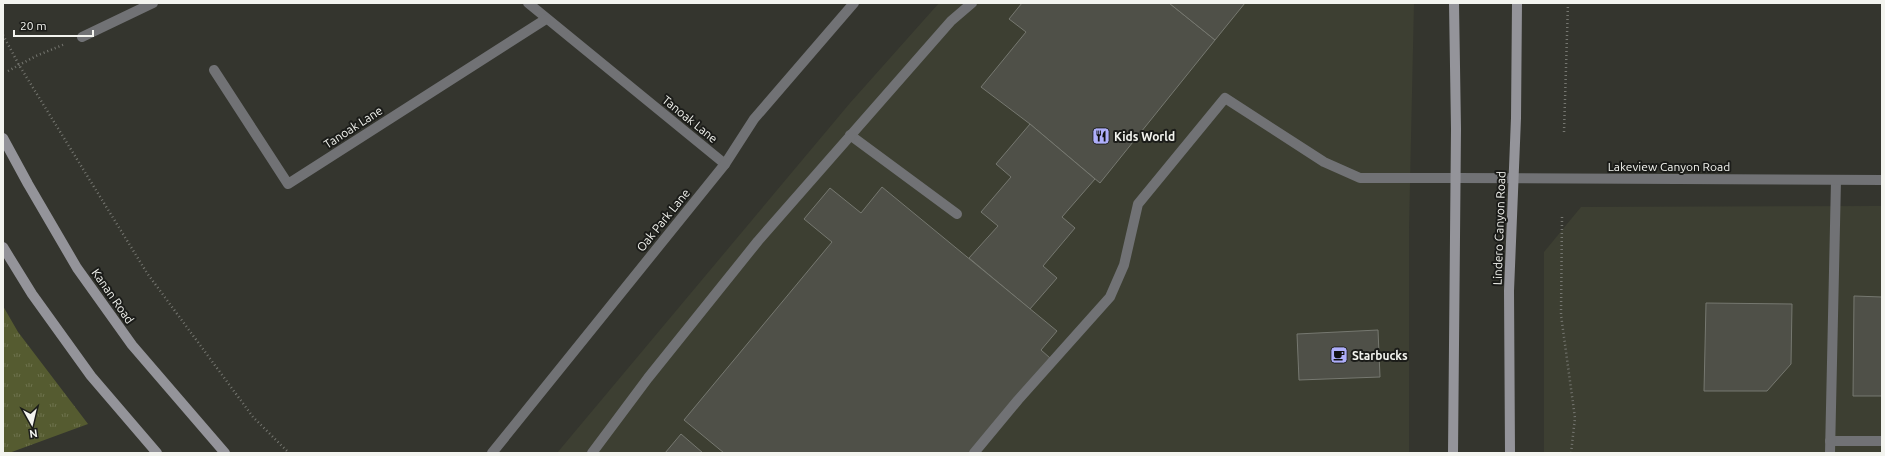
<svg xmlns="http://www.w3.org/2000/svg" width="1885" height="456" font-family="Ubuntu,sans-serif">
<defs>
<pattern id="park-tufts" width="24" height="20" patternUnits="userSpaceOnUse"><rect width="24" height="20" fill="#555b30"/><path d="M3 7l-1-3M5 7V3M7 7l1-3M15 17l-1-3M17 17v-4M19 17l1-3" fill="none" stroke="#6e734e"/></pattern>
</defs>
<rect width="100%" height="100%" fill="#34352e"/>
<g fill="#3d3f32">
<path d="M939 3H1414L1409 228V453H557L850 103Z"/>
<path d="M1882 206V453H1544V252L1581 207Z"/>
</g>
<path fill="url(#park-tufts)" d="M3 306 18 332 88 424 9 453H3Z"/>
<g fill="#4f5048" stroke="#767870">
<path d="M1022 3H1169L1215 40 1100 183 1030 124 981 87 1026 32 1009 19Z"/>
<path d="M1169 3H1245L1215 40Z"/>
<path d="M1030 124 1095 179 1062 217 1075 228 1043 266 1057 278 1030 309 969 258 998 226 981 212 1011 177 996 164Z"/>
<path d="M882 187 1057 331 1041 350 1050 358 971 453H724L684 420 832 242 804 219 830 188 861 213Z"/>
<path d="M1854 296 1882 297V396H1853Z"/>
<path d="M1706 303 1792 304 1791 364 1767 391H1704Z"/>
<path d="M1378 330 1380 377 1299 380 1297 334Z"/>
<path d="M681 434 703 453H665Z"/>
</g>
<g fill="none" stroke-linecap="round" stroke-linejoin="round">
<g stroke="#757670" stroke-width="2.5" stroke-dasharray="1 3" stroke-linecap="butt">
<path d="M3 35 19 65 147 273 253 417 289 453"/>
<path d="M8 71 36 56 65 44"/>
<path d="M1564 132 1568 3"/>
<path d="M1562 217 1561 315 1575 418 1571 453"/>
</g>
<g stroke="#717275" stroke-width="10">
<path d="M850 135 957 214"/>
<path d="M1830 441H1882"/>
<path d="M592 453 648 378 758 241 951 21 972 3"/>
<path d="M974 453 1018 400 1110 297 1124 265 1138 204 1225 98 1324 162 1360 178H1456"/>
<path d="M1830 453 1836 180"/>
</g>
<g stroke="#717275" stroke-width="10">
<path d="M528 3 725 164"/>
<path d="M82 37 153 3"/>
<path d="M214 70 288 184 546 19"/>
<path d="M1456 178 1882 180"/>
<path d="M492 453 725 164 754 119 854 3"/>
</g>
<g stroke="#94949a" stroke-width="10">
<path d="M3 138 28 184 77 268 132 345 225 453"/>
<path d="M3 247 32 294 91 376 157 453"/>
<path d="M1453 453 1456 129 1454 3"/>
<path d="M1510 453 1509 291 1516 118 1517 3"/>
</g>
</g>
<defs>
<g id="restaurant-square" transform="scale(0.9)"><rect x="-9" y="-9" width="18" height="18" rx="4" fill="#aeaefa" stroke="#1b1c19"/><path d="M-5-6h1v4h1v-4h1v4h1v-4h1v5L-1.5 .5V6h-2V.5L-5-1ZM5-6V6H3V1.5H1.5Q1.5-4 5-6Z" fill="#111"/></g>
<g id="cafe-square" transform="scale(0.9)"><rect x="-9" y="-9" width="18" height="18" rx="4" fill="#aeaefa" stroke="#1b1c19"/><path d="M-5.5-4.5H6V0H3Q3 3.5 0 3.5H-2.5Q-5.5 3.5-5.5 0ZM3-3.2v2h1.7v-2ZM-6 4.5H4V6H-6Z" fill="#111"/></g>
</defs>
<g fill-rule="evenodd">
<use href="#restaurant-square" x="1101" y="136"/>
<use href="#cafe-square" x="1339" y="355"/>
</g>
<g text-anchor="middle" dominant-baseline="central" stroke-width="4" stroke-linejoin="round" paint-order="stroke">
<g font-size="12" fill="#f3f4ef" stroke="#1b1c19">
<text transform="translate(690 119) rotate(39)">Tanoak Lane</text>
<text transform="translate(353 127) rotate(-33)">Tanoak Lane</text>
<text x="1669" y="166">Lakeview Canyon Road</text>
<text transform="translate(663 220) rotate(-51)">Oak Park Lane</text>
<text transform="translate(1499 228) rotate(-88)">Lindero Canyon Road</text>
<text transform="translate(113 296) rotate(55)">Kanan Road</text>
</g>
<g font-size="12" font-weight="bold" fill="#f3f4ef" stroke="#1b1c19" text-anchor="start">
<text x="1114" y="136">Kids World</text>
<text x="1352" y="355">Starbucks</text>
</g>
</g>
<rect width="1885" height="456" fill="none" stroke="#f3f4ef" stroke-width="8"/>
<g transform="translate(32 424) rotate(172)" stroke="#1b1c19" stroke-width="3" paint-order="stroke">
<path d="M0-3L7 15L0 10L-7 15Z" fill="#f3f4ef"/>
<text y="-6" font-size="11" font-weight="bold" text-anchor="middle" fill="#f3f4ef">N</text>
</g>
<path d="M14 30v6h79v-6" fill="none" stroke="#f3f4ef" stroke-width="2"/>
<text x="20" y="30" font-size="12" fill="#f3f4ef" stroke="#1b1c19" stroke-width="3" paint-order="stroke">20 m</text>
</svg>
